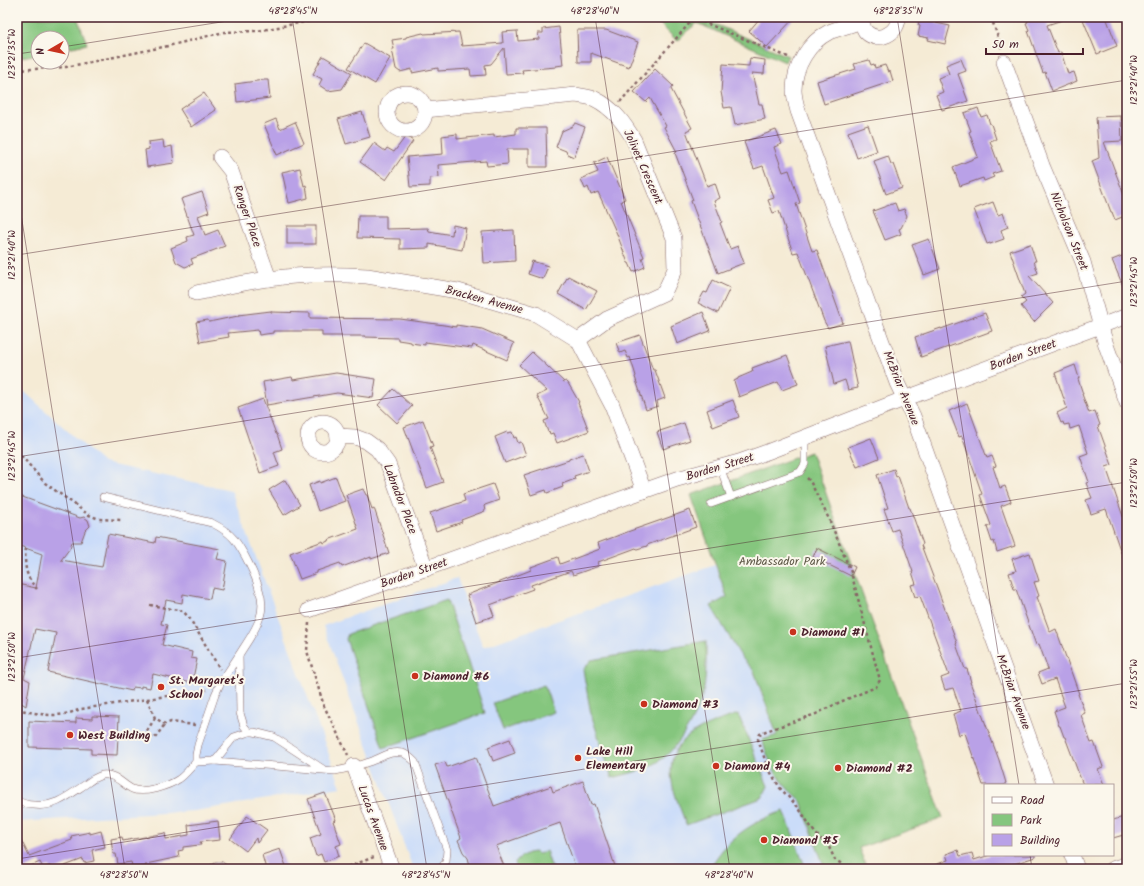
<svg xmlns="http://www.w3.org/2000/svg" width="1144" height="886" font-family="Kalam,sans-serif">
<rect width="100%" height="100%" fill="#fbf7ec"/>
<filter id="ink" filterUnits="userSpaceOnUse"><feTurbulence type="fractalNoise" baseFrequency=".025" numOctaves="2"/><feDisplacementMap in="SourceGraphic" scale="8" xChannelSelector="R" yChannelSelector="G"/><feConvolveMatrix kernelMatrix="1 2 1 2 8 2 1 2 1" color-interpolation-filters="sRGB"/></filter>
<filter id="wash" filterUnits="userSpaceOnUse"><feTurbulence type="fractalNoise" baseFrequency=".012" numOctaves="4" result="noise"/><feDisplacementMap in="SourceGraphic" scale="16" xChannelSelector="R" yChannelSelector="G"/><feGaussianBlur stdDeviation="0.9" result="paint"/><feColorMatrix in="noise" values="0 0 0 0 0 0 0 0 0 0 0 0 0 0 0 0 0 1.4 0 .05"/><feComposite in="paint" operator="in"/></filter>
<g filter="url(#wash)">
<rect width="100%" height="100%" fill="#f5ebd5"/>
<g fill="#cadcf9">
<path d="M17 385 103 463 231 490 341 787 195 811 17 822Z"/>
<path d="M715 565 825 869H413L323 626 457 578 483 647Z"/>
</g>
<g fill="#85c67e" stroke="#687254">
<path d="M17 17H77L87 44 62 49V38H38V54L17 58Z"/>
<path d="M653 17H704L703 19 788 56 785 62 697 23 685 33 677 41Z"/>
<path d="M811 452 943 818 859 848 867 869H825L801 801 790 791 776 773 770 762 762 740 777 735 754 671 742 658 711 606 727 597 691 495Z"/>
<path d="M447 600 485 713 383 748 346 639 348 634Z"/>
<path d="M706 641C706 659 707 679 702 696 695 719 677 751 656 763 643 771 626 774 612 778L591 714 583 670 591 660Z"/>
<path d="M544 685 554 712 503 730 493 703Z"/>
<path d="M738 714 768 786 762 798 686 825C682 812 676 799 673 787 662 738 701 727 738 714Z"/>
<path d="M784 811 806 869H710C725 839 753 821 784 811Z"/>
<path d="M546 851 552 869H517L515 863 522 856 528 853 534 852 539 854Z"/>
</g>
<g id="blocks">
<g fill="#b9a1e7">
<path d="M761 17H795L767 47 749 31Z"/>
<path d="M920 17H926L937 20 936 23 950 26 945 44 928 40 929 38 918 36 920 26 918 25Z"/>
<path d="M1026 17H1065V19L1047 25 1058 53 1061 52 1068 74 1074 72 1077 81 1052 91 1045 72 1043 73 1028 31 1029 30 1026 23 1028 22Z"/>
<path d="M1082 17H1106L1117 46 1097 54Z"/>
<path d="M559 27 563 65 556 66V67L522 70 523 73 506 74 504 48 491 64 485 65 486 75 471 76 470 69 438 71V68L412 73V69L400 72 396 69 392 49H394L392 40 406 38V37L423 33 424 34 459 32 462 46 503 43 502 32 517 31 518 41 539 39 538 33H543V29Z"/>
<path d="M577 30H606L638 42 629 67 591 53V62H578Z"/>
<path d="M364 43 390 58 375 84 348 68Z"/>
<path d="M323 56 352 73 342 89 328 91 319 85 322 79 313 74Z"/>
<path d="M750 58 765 60 764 74 752 73 759 104H762L765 119 735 125 731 107 724 108 721 92 723 64 749 66Z"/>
<path d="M961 59 966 71 958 74 968 101 942 110 936 95 943 92 938 78 949 74 946 65Z"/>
<path d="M869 60 871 65 874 64 875 68 885 65 888 72 890 71 893 81 824 104 817 81 856 69 854 64Z"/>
<path d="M655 69 673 86 671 89 692 128 686 131 707 186 715 183 720 198 714 201 722 222 720 223 730 249 738 246 744 263 718 273 691 201 693 200 675 153 677 152 664 127 666 126 650 98 646 102 634 92Z"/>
<path d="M264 80H268L270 98 237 102 235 84Z"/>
<path d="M204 93 216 110 191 127 180 109Z"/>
<path d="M978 108 981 117 987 115 990 124H991L996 139 990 141 1001 171 992 174 994 177 984 181 983 178 960 186 953 167 978 157 969 132 971 131 964 113Z"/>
<path d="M362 112 370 137 346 144 338 119Z"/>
<path d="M1121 116 1122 141 1104 142 1127 203V215L1115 220 1112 212H1111L1092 161 1099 158 1096 117Z"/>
<path d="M276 119 280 129 295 122 304 143 277 155 264 124Z"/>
<path d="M575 123 585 127 574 157 567 154 566 151 556 147 562 131 573 126Z"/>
<path d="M868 125 877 151 857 158 848 132Z"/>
<path d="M516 128H546L547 167H529V149H507L508 164 487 166 486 161 438 165 439 177 430 178V186L410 187 407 157 443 154 442 136 457 134V139L494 135V137L516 134Z"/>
<path d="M776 130 782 144 774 147 783 172 789 170 800 203 796 204 812 251 817 250 843 323 828 328 824 321 798 252 793 253 779 211 773 213 768 200 774 198 763 166 754 169 744 142Z"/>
<path d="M406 136 413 141 386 180 360 162 374 143 385 151 387 148 394 152Z"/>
<path d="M163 140 164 148 172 146 174 163 147 167 145 150 149 149 148 142Z"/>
<path d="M888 156 891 164H893L902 188 886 194 874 161Z"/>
<path d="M607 157 625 199 621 201 644 257 642 258 645 267 633 272 629 263H628L617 234 598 192 591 195 588 187 585 189 581 179 598 172 594 163Z"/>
<path d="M300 168 304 186 306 185 308 198 289 203 282 172Z"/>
<path d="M202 192 209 212 198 216 205 235 218 230 225 246 191 259 193 264 185 267 176 262 171 248 188 241 187 237 194 235 181 199Z"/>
<path d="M993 202 998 215 1003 213 1008 227 1001 230 1004 239 990 244V243L987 244 974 209Z"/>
<path d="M895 203 898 211 904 209 907 216 901 228 899 229 901 234 885 240 873 211Z"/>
<path d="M358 216H386V229L428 228 429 231 452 235 453 225 466 228 462 250 429 244V248L400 249V239L357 238Z"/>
<rect x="287" y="226" width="29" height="18"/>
<path d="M514 230 515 261 484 263 482 232Z"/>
<path d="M929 239 940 269 924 275 912 245Z"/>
<path d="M1030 244 1036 261H1034L1038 273 1029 276 1053 303 1034 322 1021 306 1026 302 1021 297 1025 294 1010 251Z"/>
<path d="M1127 254V295L1112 260Z"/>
<path d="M532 261 548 266 543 279 528 274Z"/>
<path d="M568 276 597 291 586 310 558 294Z"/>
<path d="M713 280 730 288 718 313 698 303 704 292 707 293Z"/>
<path d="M271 311V312L310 313V318L400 319 444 325 456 327V325L482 329 514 343 507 360 473 345 472 348 425 342V345L411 343V342L398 340V338L365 337V336H322V331H273V333L259 335 258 330 228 333 229 337 200 342 196 322 208 320 209 322 238 316V315Z"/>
<path d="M703 312 710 331 677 344 671 326Z"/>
<path d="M985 313 992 331 921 357 915 337 941 328V329Z"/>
<path d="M640 335 653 370H655L665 398 657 401 658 406 646 410 635 377 636 376 630 357 628 358 625 351 620 353 616 343Z"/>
<path d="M847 341H848L858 388 848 390 845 380 834 384 825 346Z"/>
<path d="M532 352 564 382 566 381 568 383 579 402 578 403 589 431 557 443 553 433 550 434 549 431 548 432 544 421 549 419 537 396 547 391 519 365Z"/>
<path d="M787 355 798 384 782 390 778 382 739 397 734 381 738 379V378L752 372 751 371H753L752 368Z"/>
<path d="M1075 365 1079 378 1078 379 1083 394H1082L1089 413 1095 411 1100 425 1098 426 1112 465 1106 467 1127 528V564H1125L1106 509 1091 514 1086 500 1092 498 1086 483 1089 482 1080 456 1088 453 1079 426 1070 429 1069 424 1064 425 1063 422 1061 423 1057 413 1067 408 1055 373Z"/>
<path d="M336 373 376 379 373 398 337 393 267 405 263 382 292 377 293 380Z"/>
<path d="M393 389 412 406 397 423 378 405Z"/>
<path d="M263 399 276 434H277L282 449 274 452 279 466 260 473 238 408Z"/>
<path d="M733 400 739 417 713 427 707 410Z"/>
<path d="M967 403 987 458 992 456 996 466 993 467 1000 488 1005 486 1011 502 1001 506 1015 546 997 552 994 541 992 542 987 527 991 525 980 495 982 494 962 436 959 437 949 411Z"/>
<path d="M423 420 433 446 430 447 443 482 427 488 404 427Z"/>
<path d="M684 423 690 440 663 449 657 432Z"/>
<path d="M507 432V433L512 432 514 438 516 437 518 443 521 442 526 455 505 463 495 437Z"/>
<path d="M871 438 879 458 857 467 848 447Z"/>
<path d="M583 454 589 471 574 476 575 479 562 484 563 487 547 493 546 490 531 495 524 475 569 460V459Z"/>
<path d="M894 469 896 477 898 476 909 508H910L923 544 921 545 938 590 957 643 956 644 965 669H967L971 682H970L999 760 1006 783H1005V785H983L965 733 959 735 953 714 961 711 953 688 945 690 941 678 949 675 920 596 915 597 911 585 916 584 912 572H913L898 529 892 531 884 509 888 508 877 475Z"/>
<path d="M336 477 345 501 318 511 309 485 320 481V483Z"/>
<path d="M285 480 300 505 284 515 269 490Z"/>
<path d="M493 484 499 500 485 505 484 506 485 511 461 520 462 522 436 531 430 513 465 501 463 494Z"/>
<path d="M363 489 366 495H367L372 509 374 508 389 553 371 559V557L366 559V558L342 567 340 563 317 571V573L300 579 290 553 323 541 324 543 328 541V540L358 529 346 495Z"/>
<path d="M17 495 80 518 84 517 88 520 90 526 85 531 81 542H72L70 548 61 560 102 567 108 534 155 543 156 537 220 549 217 559 227 561 222 590 212 588 210 599 183 594 182 603 166 600 161 624 167 625 162 645 192 652 191 658 197 659 192 683 153 674 150 688 141 686V688L133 687 132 691 48 672 56 633 35 629 24 678 30 681 26 706 17 700V584L36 588 42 554 17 545Z"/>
<path d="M690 510 696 527 647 545V546L637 549 636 548 598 562 599 566 573 575 571 571 531 585 533 589 490 605 494 616 476 622 467 595 531 570V567L558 557 560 564 600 549 598 543 630 531Z"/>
<path d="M817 548 855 567 851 576 813 557Z"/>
<path d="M1030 553 1039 581 1034 582 1039 596 1037 597 1050 632 1056 629 1079 694H1078L1085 713 1081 715 1091 743 1094 742 1103 767 1098 769 1104 785H1083L1065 737H1064L1060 726H1059L1054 711 1065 707 1055 679 1042 684 1038 673 1048 669 1039 644 1036 645 1016 589H1014L1009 573 1016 571 1012 559Z"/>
<path d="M92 716 119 717 117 755 91 754V749L29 747V721L76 723V718L92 719Z"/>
<path d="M510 739 515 753 493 761 488 747Z"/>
<path d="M476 757 494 806 551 786 553 792 583 781 591 805 594 804 616 869H576L560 823 496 846 505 869H471L468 858 463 852 458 840 461 838 435 765 445 762 447 767Z"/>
<path d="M325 793 336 820 333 821 341 844 336 846 339 856 324 862 321 854 316 856 310 838 321 834 308 799Z"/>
<path d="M247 816 267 830 257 843 256 838 246 851 230 839Z"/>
<path d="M1124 817 1127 827V834L1113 838V820Z"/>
<path d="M218 821 220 840 200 842 201 845H199L183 847V850L178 851 179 857 146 864V866L133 869 131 862 118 864 116 854H113L111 839 122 837 123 841 165 833 166 839 189 835 188 825Z"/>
<path d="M101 831 105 847 92 850 94 861 84 863 83 859 57 869H51L50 866 43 868 40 862 24 869H17V832L29 856 72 840 71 836 90 832V834Z"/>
<path d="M280 849 287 869H266L262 855Z"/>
<path d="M958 850 960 856 972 853 974 860 990 855H1035V857L999 869H927V868L948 860 946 854Z"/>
</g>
</g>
</g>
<g filter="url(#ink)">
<use href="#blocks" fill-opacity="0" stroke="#866666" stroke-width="1"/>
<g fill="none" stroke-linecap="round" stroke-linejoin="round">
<g stroke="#866666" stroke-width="8">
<g id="service">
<path d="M720 467 731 497"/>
<path d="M103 497 212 523C220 527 228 532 234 539 243 550 256 576 259 589 262 598 263 608 260 617 256 631 246 643 239 655"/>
<path d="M711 504 800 472 805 464V437"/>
<path d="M196 762 215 761"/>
<path d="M323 769 274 737 254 732H249L234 737 215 761 335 771C346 769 358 766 369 762 379 759 391 750 402 753 407 754 411 758 415 762L447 850 446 861 441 869"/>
<path d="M17 800C23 804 27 805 34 805 55 808 69 795 86 784 91 780 96 777 102 775 115 773 122 784 132 789 143 794 169 786 179 779 185 775 190 768 196 762V755L198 745 215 695 220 684 239 655 240 713 244 726 249 732"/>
</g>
</g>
<g stroke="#866666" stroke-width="16">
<g id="minor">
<path d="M860 17C862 21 863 29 866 32 878 44 899 33 898 17"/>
<path d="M861 21C851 25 840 28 829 32 809 42 794 67 794 90 794 97 796 104 798 111L897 383 913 416 1046 785"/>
<path d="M1004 62 1043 168 1083 262 1106 345 1127 403"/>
<circle cx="406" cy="112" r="19"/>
<path d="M425 110 576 95C582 96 590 97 595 99 613 108 624 123 634 140L674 238 675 269 664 293 607 319 578 340"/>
<path d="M220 157 231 171 269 279"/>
<path d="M196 293C220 288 244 282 269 279 301 274 335 274 367 276L458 291 536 314 578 340 612 405 644 491"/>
<circle cx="323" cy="437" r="15"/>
<path d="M338 436 355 437 366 441 377 449 388 464 426 569"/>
<path d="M309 610 677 479 739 462 767 452 904 399 1127 316"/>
<path d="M354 766 392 869"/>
<path d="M1072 855 1077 869"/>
<path d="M218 869H219"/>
<path d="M1112 869 1127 864"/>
</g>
</g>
<g stroke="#866666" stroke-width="2.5" stroke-dasharray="3 3" stroke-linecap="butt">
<path d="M691 17 788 57"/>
<path d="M991 17 1002 49"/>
<path d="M17 70 66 67 168 46 224 32 257 31 330 17"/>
<path d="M620 102 695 17"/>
<path d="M17 451 45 483 89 515 99 519 121 520"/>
<path d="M807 478 810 481 829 519 851 572 865 625 880 680 876 687 840 702 816 714 763 732 760 734 758 739 767 766 780 788 798 807 815 833 829 847 835 860 842 864"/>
<path d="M26 548C24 565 25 576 37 589"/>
<path d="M150 605 183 611 190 619 220 669"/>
<path d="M309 623 307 651 324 706 348 755"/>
<path d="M147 699 155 718 165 724 171 722 195 725"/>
<path d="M17 709C42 715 57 719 81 709L207 690"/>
<path d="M155 718 145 734 155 738 165 724"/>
<path d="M343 869 374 857"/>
</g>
<use href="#service" stroke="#fff" stroke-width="7"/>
<use href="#minor" stroke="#fff" stroke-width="15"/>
</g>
</g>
<path fill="none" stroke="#4a1f2b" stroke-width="1" stroke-opacity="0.45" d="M292 17 427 869M595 17 730 869M897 17 1019 785M62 47 253 17M17 54 38 51M17 189 125 869M17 255 1127 80M17 457 1127 281M17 658 1127 482M1030 855 1032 869M17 859 1127 683"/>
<g fill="#c8321e" stroke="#fbf7ec" stroke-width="1.5">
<circle cx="793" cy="632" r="4"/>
<circle cx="415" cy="676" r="4"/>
<circle cx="161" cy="687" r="4"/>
<circle cx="644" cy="704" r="4"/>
<circle cx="70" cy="735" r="4"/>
<circle cx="578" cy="758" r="4"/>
<circle cx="716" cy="766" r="4"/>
<circle cx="838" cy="768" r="4"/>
<circle cx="764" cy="840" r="4"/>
</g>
<g text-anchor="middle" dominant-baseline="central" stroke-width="4" stroke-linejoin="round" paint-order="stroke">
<g font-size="12" fill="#4a1f2b" stroke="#fbf7ec">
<text transform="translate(643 167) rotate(66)">Jolivet Crescent</text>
<text transform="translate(247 216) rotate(71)">Ranger Place</text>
<text transform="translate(1069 231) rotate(68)">Nicholson Street</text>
<text transform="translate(484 300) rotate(15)">Bracken Avenue</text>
<text transform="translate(1023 355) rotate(-20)">Borden Street</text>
<text transform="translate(901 388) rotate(68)">McBriar Avenue</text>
<text transform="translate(720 467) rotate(-17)">Borden Street</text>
<text transform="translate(400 499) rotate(69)">Labrador Place</text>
<text transform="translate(414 573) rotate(-19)">Borden Street</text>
<text transform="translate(1013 692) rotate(70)">McBriar Avenue</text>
<text transform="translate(373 818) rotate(70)">Lucas Avenue</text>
</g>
<g font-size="12" fill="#5f5948" stroke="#fbf7ec">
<text x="782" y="561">Ambassador Park</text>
</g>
<g font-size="12" font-weight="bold" fill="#4a1f2b" stroke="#fbf7ec" text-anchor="start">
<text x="801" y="632">Diamond #1</text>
<text x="423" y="676">Diamond #6</text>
<text x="169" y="680">St. Margaret's<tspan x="169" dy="14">School</tspan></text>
<text x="652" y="704">Diamond #3</text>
<text x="78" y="735">West Building</text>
<text x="586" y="751">Lake Hill<tspan x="586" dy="14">Elementary</tspan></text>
<text x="724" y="766">Diamond #4</text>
<text x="846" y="768">Diamond #2</text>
<text x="772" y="840">Diamond #5</text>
</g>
</g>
<rect width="1144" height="886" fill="none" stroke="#fbf7ec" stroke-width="44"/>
<rect x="984" y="784" width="130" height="72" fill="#fbf7ec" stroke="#b4a19f"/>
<rect x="992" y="797" width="20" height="6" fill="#ffffff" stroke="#b4a19f"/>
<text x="1020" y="804" font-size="12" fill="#4a1f2b">Road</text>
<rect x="992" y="814" width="20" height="12" fill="#85c67e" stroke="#b4a19f"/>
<text x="1020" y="824" font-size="12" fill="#4a1f2b">Park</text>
<rect x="992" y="834" width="20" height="12" fill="#b9a1e7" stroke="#b4a19f"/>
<text x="1020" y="844" font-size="12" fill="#4a1f2b">Building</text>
<g transform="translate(50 50) rotate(261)"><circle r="19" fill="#fbf7ec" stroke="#b4a19f"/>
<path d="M0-3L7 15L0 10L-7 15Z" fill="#c8321e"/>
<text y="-6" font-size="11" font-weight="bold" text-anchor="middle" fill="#4a1f2b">N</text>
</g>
<path d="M986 48v6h97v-6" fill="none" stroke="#4a1f2b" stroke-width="2"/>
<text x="992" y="48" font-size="12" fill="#4a1f2b" stroke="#fbf7ec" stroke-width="3" paint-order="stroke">50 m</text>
<rect x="22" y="22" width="1100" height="842" fill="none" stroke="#4a1f2b" stroke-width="1.5"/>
<g font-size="10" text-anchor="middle" fill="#4a1f2b">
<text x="293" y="14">48°28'45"N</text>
<text x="595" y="14">48°28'40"N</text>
<text x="898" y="14">48°28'35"N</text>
<text transform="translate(11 54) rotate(-90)" y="4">123°21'35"W</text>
<text transform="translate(1133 80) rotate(-90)" y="4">123°21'40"W</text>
<text transform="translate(11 255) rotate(-90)" y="4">123°21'40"W</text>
<text transform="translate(1133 282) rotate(-90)" y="4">123°21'45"W</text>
<text transform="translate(11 456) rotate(-90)" y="4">123°21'45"W</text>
<text transform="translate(1133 483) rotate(-90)" y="4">123°21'50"W</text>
<text transform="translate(11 657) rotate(-90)" y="4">123°21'50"W</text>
<text transform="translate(1133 684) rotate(-90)" y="4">123°21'55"W</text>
<text x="124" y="878">48°28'50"N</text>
<text x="426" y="878">48°28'45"N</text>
<text x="729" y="878">48°28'40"N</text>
</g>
</svg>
